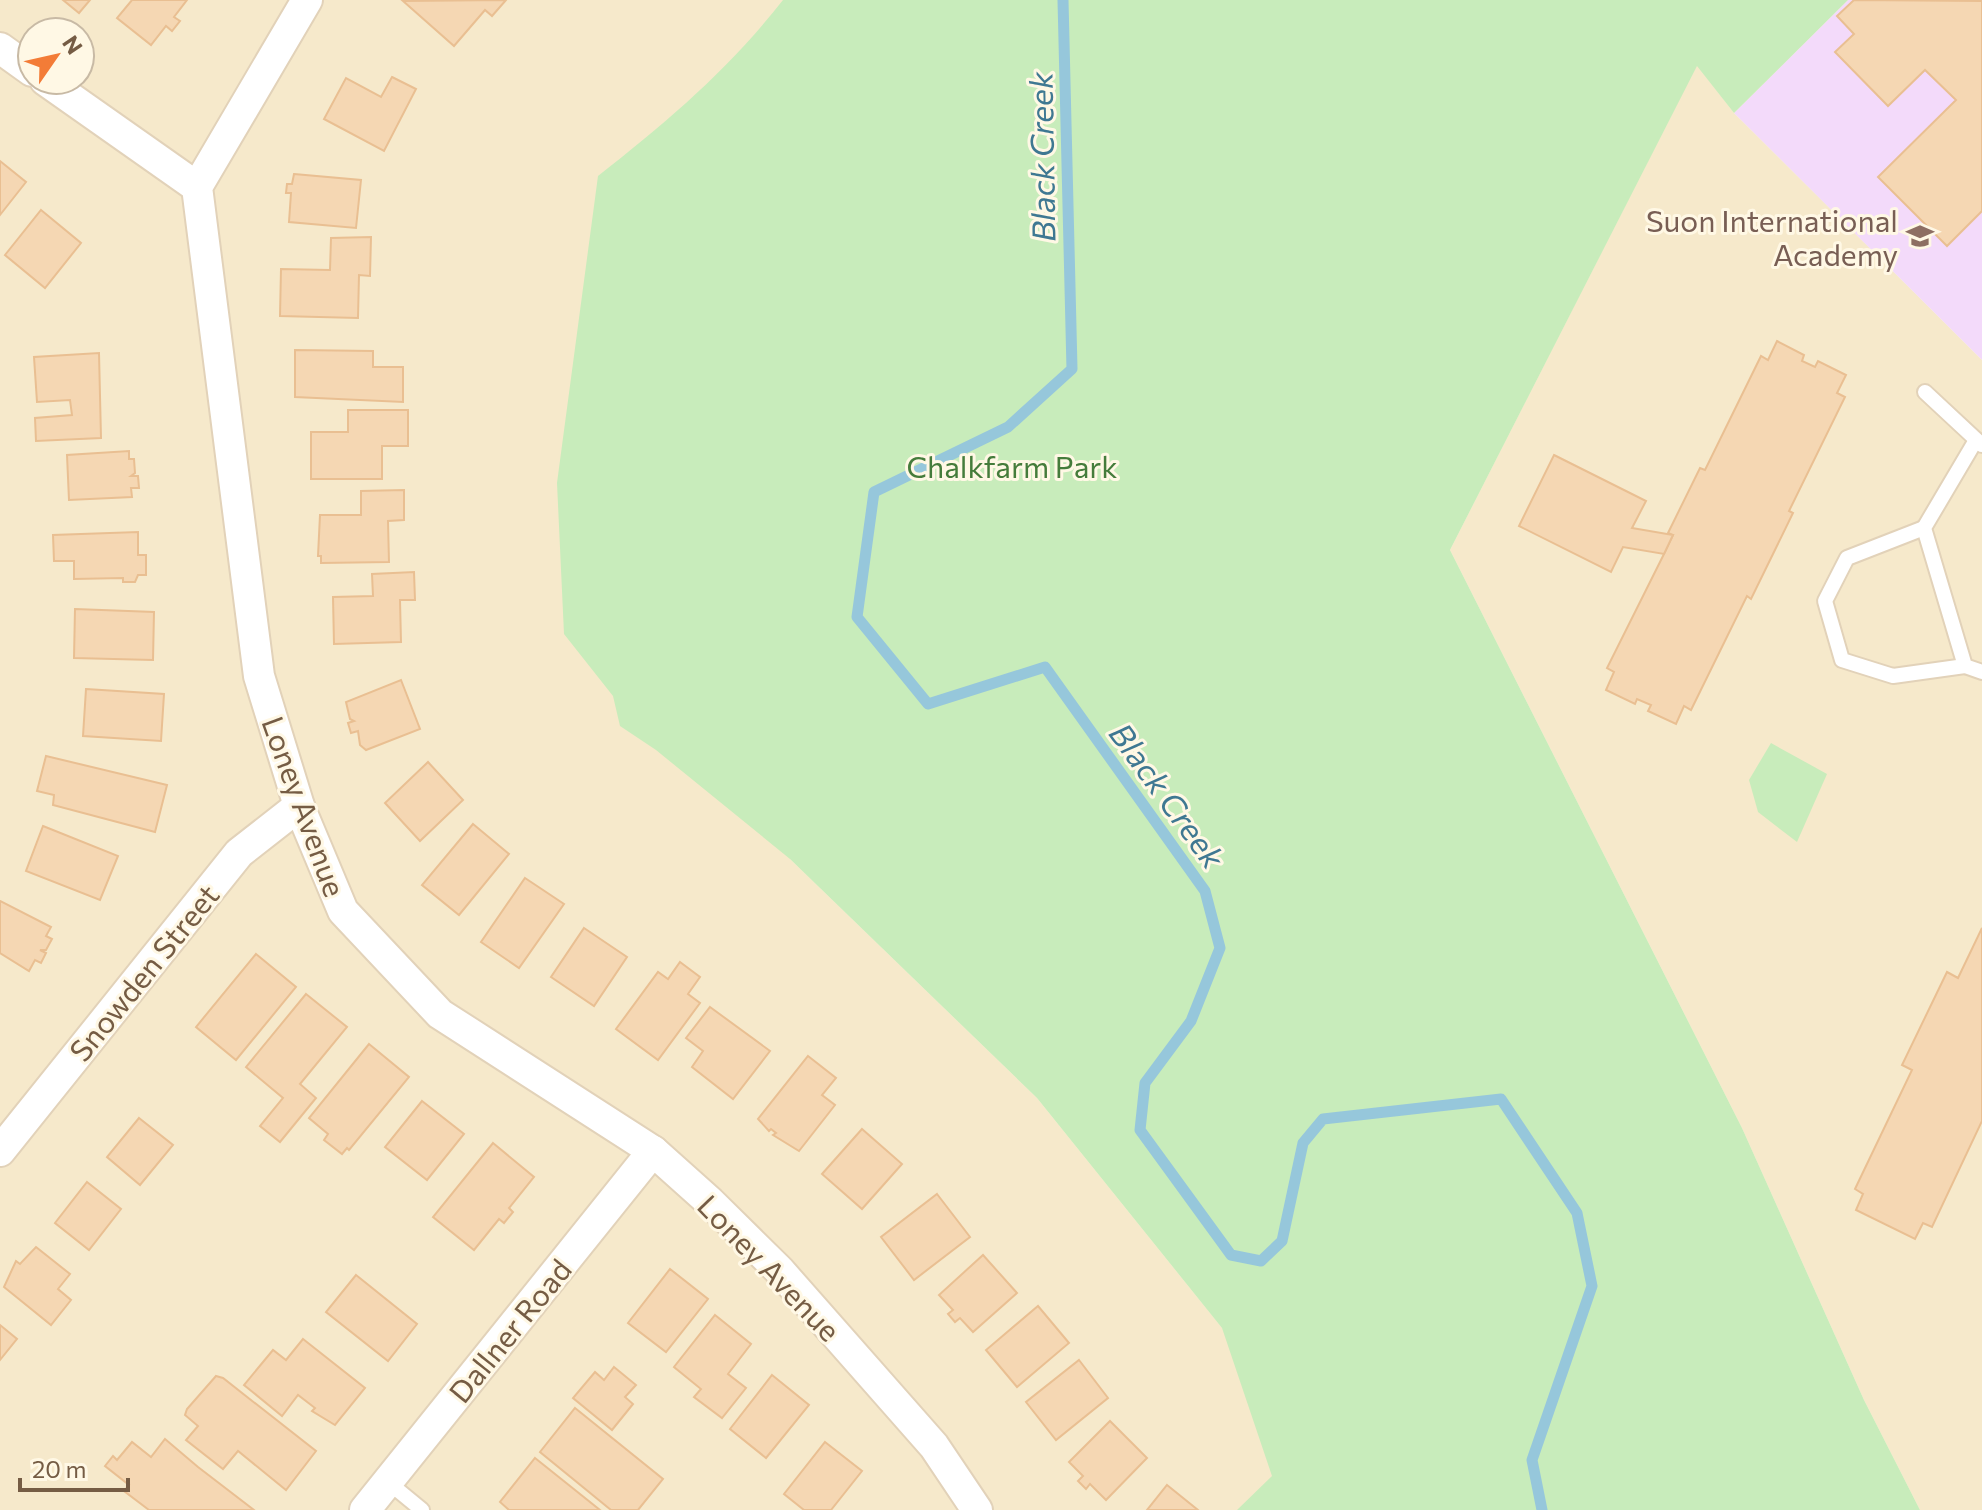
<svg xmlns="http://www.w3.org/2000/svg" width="1982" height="1510" font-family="Commissioner,sans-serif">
<rect width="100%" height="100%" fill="#fef6dd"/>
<g fill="#f6e9cb" fill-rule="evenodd">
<path d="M0 0H809L790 859 1037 1098 1284 1405 1393 1510H0ZM32 32H80V80H32Z"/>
<path d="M1697 65 1734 113 1982 360V1510H1920L1864 1400 1742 1128 1450 550Z"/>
</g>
<path fill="#f3dafa" d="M1848 0H1982V360L1734 113Z"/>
<g fill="#c8ecbb">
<path d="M783 0H1848L1734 113 1697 66 1450 550 1742 1128 1864 1400 1920 1510H1237L1272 1476 1222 1328 1037 1098 790 859 656 750 620 726 613 696 564 634 557 483 598 176C669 120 727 71 783 0Z"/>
<path d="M1771 743 1827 774 1797 842 1758 812 1749 780Z"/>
</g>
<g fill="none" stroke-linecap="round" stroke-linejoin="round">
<path stroke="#96c7db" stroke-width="11" d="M1063 0 1072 369 1008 427 874 492 857 617 928 704 1045 667 1205 891 1220 948 1191 1021 1145 1083 1140 1130 1231 1255 1261 1261 1282 1241 1303 1143 1323 1119 1501 1099 1577 1213 1592 1286 1532 1460 1542 1510"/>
</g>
<g fill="#f5d7b3" stroke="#e9bf92" stroke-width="2">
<path d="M63 0H90L79 13Z"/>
<path d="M132 0H187L174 17 180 21 172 31 166 26 151 45 117 18Z"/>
<path d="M506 0 492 16 485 10 454 46 403 1Z"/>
<path d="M1854 0 1982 1V211L1947 246 1878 177 1956 100 1925 70 1888 106 1835 52 1854 34 1837 16Z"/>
<path d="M392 77 416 89 384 151 324 119 346 78 381 97Z"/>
<path d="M0 161 26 182 0 215Z"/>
<path d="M294 174 361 180 356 228 289 222 291 193H286L287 184H292Z"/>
<path d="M41 210 81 243 45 288 5 255Z"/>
<path d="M371 237 370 276 359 275 358 318 280 316 281 269 330 270 331 238Z"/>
<path d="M1777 341 1804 355 1802 361 1815 367 1818 361 1846 375 1837 393 1845 397 1789 511 1793 513 1751 599 1747 596 1691 710 1684 706 1676 724 1648 711 1651 705 1637 699 1635 704 1606 690 1614 672 1607 668 1664 554 1673 535 1668 533 1700 468 1705 470 1761 356 1768 360Z"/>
<path d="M295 350 373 351V367H403V402L295 397Z"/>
<path d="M99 353 101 438 36 441 35 418 72 415 70 400 37 402 34 357Z"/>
<path d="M348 410H408V446H382V479H311V432H348Z"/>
<path d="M129 451V459H134L135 473 131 476H138L139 488H131L132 497 69 500 67 455Z"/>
<path d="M1554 455 1646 501 1632 528 1673 535 1664 554 1623 547 1611 572 1519 526Z"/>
<path d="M404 490V520L388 521 389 562 321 563V556H318L320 515H361V491Z"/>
<path d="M138 532V555H146V575H138L135 582H123V578L74 579V561H54L53 535Z"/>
<path d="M414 572 415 600H400L401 642 334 644 333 597 373 596 372 574Z"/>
<path d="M75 609 154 612 153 660 74 658Z"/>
<path d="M401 680 420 729 366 750 360 745 358 731 351 733 348 723 354 721 350 719 346 702Z"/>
<path d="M86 689 164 694 161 741 83 736Z"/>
<path d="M46 756 167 785 155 832 53 805 54 795 37 791Z"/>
<path d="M428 762 463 800 420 841 385 803Z"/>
<path d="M473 824 509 854 459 915 422 885Z"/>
<path d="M43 826 118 856 100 900 26 871Z"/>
<path d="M525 878 564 904 519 968 481 942Z"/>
<path d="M0 901 51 927 46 936 52 939 46 950H40L46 953 41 963 35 960 29 971 0 953Z"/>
<path d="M584 928 627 957 594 1006 551 977Z"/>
<path d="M1982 928V1121L1932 1227 1923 1223 1915 1239 1856 1210 1863 1194 1855 1189 1912 1070 1902 1065 1947 972 1958 978Z"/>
<path d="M256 954 296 987 236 1060 196 1027Z"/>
<path d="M680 962 700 977 688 994 700 1003 658 1060 616 1029 658 972 668 979Z"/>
<path d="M306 994 347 1027 300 1084 316 1098 280 1142 260 1126 283 1098 246 1067Z"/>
<path d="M710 1007 770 1051 733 1099 692 1067 703 1051 686 1038Z"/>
<path d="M369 1044 409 1077 349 1150 347 1148 342 1154 324 1140 328 1134 309 1118Z"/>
<path d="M808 1056 836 1078 822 1095 835 1105 799 1151 773 1135 776 1133 771 1129 769 1131 758 1119Z"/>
<path d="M422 1101 464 1134 427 1180 385 1147Z"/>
<path d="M139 1118 173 1145 140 1185 107 1157Z"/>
<path d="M862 1129 902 1164 862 1209 822 1174Z"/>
<path d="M493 1143 534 1177 509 1208 513 1212 504 1223 499 1219 474 1250 433 1217Z"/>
<path d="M87 1182 121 1209 89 1250 55 1223Z"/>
<path d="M937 1194 970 1237 914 1280 881 1237Z"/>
<path d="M36 1247 70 1274 58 1289 71 1300 51 1325 4 1287 16 1261 20 1264Z"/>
<path d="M983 1255 1017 1293 973 1332 960 1318 955 1322 948 1314 953 1310 939 1295Z"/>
<path d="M670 1269 708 1299 666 1352 628 1323Z"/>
<path d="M356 1275 417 1324 388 1361 326 1312Z"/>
<path d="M1038 1306 1069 1343 1017 1387 986 1350Z"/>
<path d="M715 1315 751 1344 728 1374 746 1388 722 1418 694 1397 701 1389 674 1367Z"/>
<path d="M0 1325 17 1339 0 1360Z"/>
<path d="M303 1339 365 1388 335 1425 312 1411 315 1408 298 1395 282 1416 244 1385 273 1350 286 1360Z"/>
<path d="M1079 1360 1108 1398 1056 1440 1026 1402Z"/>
<path d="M614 1367 636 1385 625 1397 633 1404 612 1430 573 1398 595 1372 604 1380Z"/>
<path d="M772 1375 809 1405 766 1458 730 1429Z"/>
<path d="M216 1376 223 1378 316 1451 286 1490 238 1451 223 1469 186 1440 198 1426 185 1415 187 1409Z"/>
<path d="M575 1408 663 1479 638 1510H611L540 1452Z"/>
<path d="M1110 1421 1147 1458 1106 1500 1090 1484 1086 1489 1078 1481 1083 1476 1069 1462Z"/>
<path d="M165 1439 198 1467 254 1510H149L124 1491 129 1485 105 1466 113 1456 117 1460 132 1442 151 1457Z"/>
<path d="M825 1442 862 1471 831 1510H804L784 1494Z"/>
<path d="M535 1458 600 1510H509L500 1502Z"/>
<path d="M1167 1485 1198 1510H1147Z"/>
</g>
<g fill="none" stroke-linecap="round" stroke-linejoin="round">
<g stroke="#e2d2b9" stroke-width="18">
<g id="lane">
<path d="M1925 392 1982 445"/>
<path d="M1976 440 1924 528 1965 666 1982 672"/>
<path d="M1924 528 1847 558 1825 601 1842 660 1893 676 1965 666"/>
<path d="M388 1482 422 1510"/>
</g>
</g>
<g stroke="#e2d2b9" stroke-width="34">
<g id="street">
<path d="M307 0 197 187 259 676 299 806 343 911 440 1014 653 1151 710 1202 779 1270 934 1446 977 1510"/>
<path d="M0 48 32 71"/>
<path d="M45 80 197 187"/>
<path d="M0 1151 239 853 299 806"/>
<path d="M365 1510 653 1151"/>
</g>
</g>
<use href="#lane" stroke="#fff" stroke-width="14"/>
<use href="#street" stroke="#fff" stroke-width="30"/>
</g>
<defs>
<g id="school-bare" transform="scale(2.16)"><path d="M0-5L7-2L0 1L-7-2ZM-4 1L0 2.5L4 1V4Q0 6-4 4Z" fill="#8d6e63" stroke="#fff8e5" stroke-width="2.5" paint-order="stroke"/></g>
</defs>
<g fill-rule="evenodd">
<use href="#school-bare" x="1920" y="236"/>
</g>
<g text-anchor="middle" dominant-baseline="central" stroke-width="6" stroke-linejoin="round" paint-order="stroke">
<g font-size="30" fill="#785e54" stroke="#fff8e5" text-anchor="end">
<text x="1898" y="219">Suon International<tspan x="1898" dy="34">Academy</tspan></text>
</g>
<g font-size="30" fill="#457c3b" stroke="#fff8e5">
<text x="1012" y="465">Chalkfarm Park</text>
</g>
<g font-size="30" fill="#755c44" stroke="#fff8e5">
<text transform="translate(305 806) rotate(70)">Loney Avenue</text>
<text transform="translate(143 972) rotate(-51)">Snowden Street</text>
<text transform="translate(770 1267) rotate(46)">Loney Avenue</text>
<text transform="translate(509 1330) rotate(-51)">Dallner Road</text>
</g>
<g font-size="32" font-style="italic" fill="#3f7892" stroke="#fff8e5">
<text transform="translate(1041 157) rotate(-91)">Black Creek</text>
<text transform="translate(1168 795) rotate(54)">Black Creek</text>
</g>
</g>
<g transform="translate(56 56) rotate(56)"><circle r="38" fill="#fff8e5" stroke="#c8baa5" stroke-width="2"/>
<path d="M0-6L14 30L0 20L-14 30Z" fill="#f37c37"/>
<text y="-12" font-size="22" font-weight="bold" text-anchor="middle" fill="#755c44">N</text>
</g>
<path d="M20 1478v12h108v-12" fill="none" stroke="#755c44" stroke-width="4"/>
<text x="32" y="1478" font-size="24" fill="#755c44" stroke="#fff8e5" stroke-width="6" paint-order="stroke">20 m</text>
</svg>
